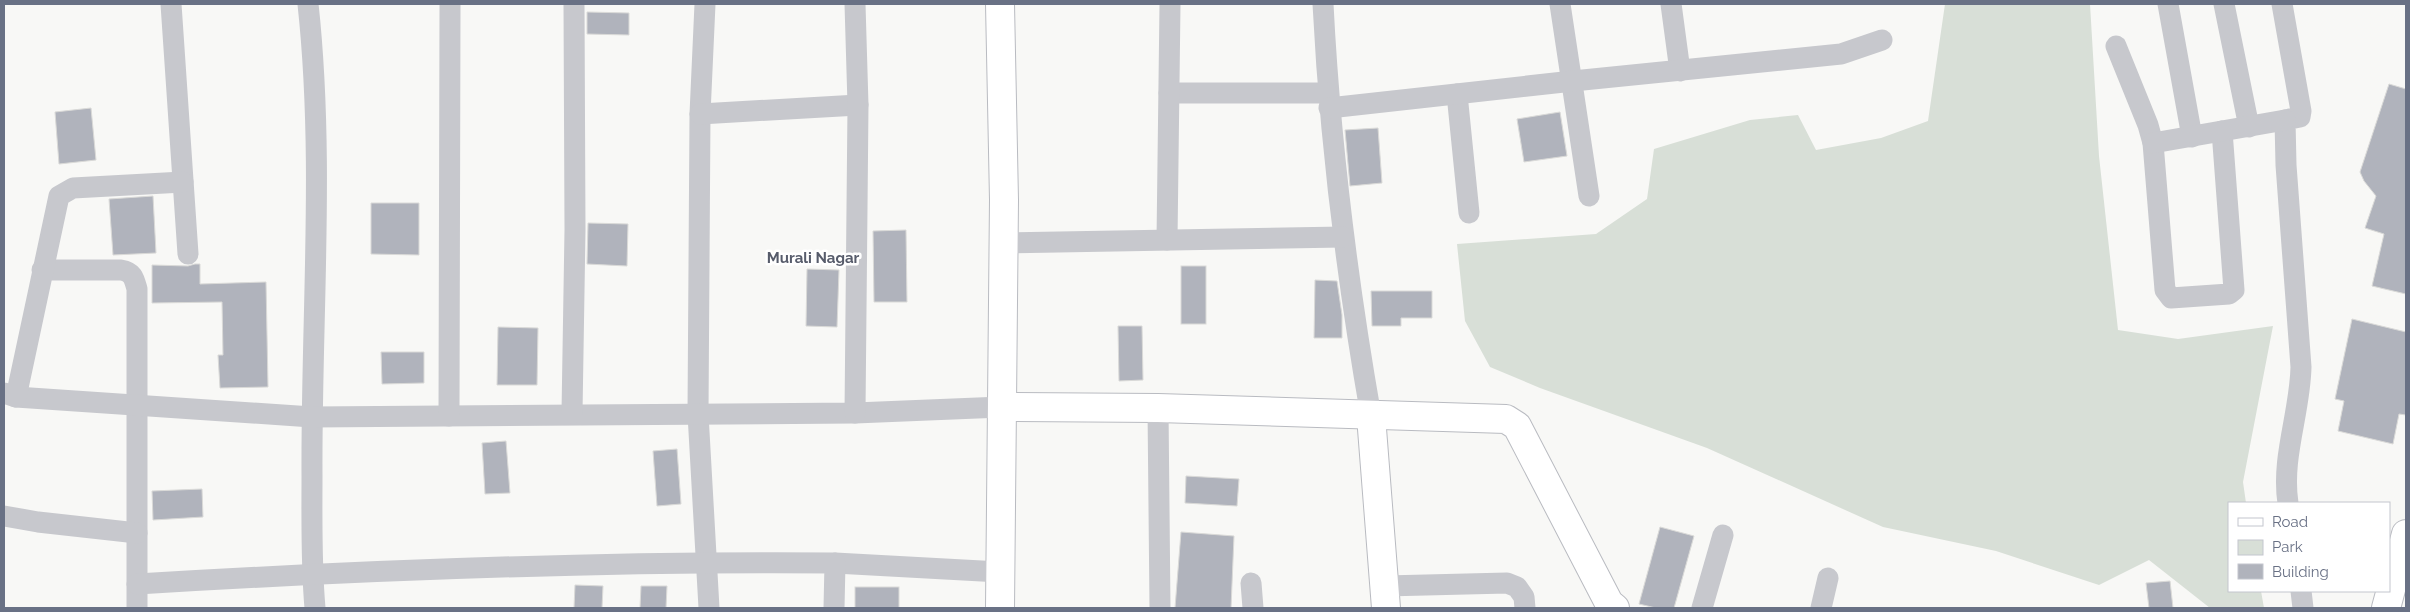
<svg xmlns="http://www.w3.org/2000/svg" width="2410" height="612" font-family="Raleway,sans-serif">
<rect width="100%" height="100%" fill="#f8f8f6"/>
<path fill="#d8dfd7" d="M1945 4H2090L2099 156 2118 330 2178 339 2273 326 2243 482 2246 503H2229V591H2261L2264 608H2210L2149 560 2099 585 1996 551 1883 527 1707 448 1540 388 1490 367 1465 321 1457 244 1596 234 1647 199 1654 149 1750 120 1798 115 1816 150 1881 138 1928 121Z"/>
<g fill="#b0b3bc" stroke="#dadad8">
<path d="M587 12 629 13V35L587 34Z"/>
<path d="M2389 84 2406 89V294L2372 286 2384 234 2365 228 2376 196 2364 181 2360 172Z"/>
<path d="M91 108 96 160 59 164 55 112Z"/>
<path d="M1560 112 1567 156 1524 162 1517 119Z"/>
<path d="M1378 128 1382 183 1350 186 1345 130Z"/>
<path d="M153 196 156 253 113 255 109 199Z"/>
<path d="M371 203H419V255L371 254Z"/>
<path d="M588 223 628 224 627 266 587 264Z"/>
<path d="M906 230 907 302H874L873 231Z"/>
<path d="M195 264H200V284L266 282 268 387 220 388 218 355H223L222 302 152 303V265L188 266Z"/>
<rect x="1181" y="266" width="25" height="58"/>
<path d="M807 269 839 270 837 327 806 326Z"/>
<path d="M1315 280 1337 281 1342 315V338H1314Z"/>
<path d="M1371 291H1432V318H1401V326H1372Z"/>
<path d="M2352 319 2406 332V415L2399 414 2393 444 2338 431 2344 401 2335 399Z"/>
<path d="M1118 326H1142L1143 380 1119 381Z"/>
<path d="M498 327 538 328 537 385H497Z"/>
<path d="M381 352H424V383L382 384Z"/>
<path d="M506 441 510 493 485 494 482 443Z"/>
<path d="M677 449 681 504 657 506 653 451Z"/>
<path d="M1186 476 1239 479 1237 506 1185 503Z"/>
<path d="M202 489 203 517 153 520 152 491Z"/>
<path d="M1660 527 1694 536 1674 608H1656L1639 604Z"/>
<path d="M1181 532 1234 536 1231 608H1175Z"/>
<path d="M2170 581 2173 608H2149L2146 583Z"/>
<path d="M575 585 603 586 602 608H574Z"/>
<path d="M641 586H667L666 608H640Z"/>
<rect x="855" y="587" width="44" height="21"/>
</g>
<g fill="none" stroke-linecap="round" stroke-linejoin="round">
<g stroke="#b9bbc1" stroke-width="30">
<g id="secondary">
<path d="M1000 4 1004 200 1000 608"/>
<path d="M1002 407 1158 408 1506 419 1517 426 1609 603 1615 608"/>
<path d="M1371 416 1386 608"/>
<path d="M2386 608 2406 534"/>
</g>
</g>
<g stroke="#c7c8cd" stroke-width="21">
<path d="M171 4 188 254"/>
<path d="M308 4C325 160 311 319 312 476 312 520 311 564 315 608"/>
<path d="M705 4 700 114 698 414 709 608"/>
<path d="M1323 4C1330 142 1347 279 1371 416"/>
<path d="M1560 4 1589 196"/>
<path d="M1671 4 1680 71"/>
<path d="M2168 4 2192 137"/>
<path d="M2224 4 2249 127"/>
<path d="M2282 4 2301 111 2300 117 2285 120 2286 165 2301 367C2300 413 2281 458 2288 503"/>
<path d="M2116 46 2148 125 2153 143 2165 290 2171 298 2229 294 2234 290 2222 131"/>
<path d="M1169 93H1327"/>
<path d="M1457 94 1469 213"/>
<path d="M1329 108 1573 81 1841 54 1882 40"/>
<path d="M700 114 858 105"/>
<path d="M2153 143 2285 120"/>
<path d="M1167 240 1170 4"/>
<path d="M1003 243 1343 237"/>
<path d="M42 270H121C133 272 134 278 137 289V608"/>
<path d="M4 393 16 397 312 417 855 413 1002 407"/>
<path d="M16 397 59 196 73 188 183 182"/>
<path d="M1158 408 1160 608"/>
<path d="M572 413 575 230 574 4"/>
<path d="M855 413 858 105 855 4"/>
<path d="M449 416 450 4"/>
<path d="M4 516 38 522 137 533"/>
<path d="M835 563 1000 572"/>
<path d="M1251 583 1253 608"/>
<path d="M137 584C369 570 602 561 835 563L834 608"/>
<path d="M1385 586 1507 583 1517 587 1524 597 1525 608"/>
<path d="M2301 591 2303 608"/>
<path d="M1702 608 1723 535"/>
<path d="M1821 608 1828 578"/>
</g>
<use href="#secondary" stroke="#fff" stroke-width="28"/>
</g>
<g text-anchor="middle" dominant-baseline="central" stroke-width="5" stroke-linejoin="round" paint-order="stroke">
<g font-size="15" font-weight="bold" fill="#575c6b" stroke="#fff">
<text x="813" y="258">Murali Nagar</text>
</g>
</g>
<rect width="2410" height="612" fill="none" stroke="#697185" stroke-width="10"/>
<rect x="2228" y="502" width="162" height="90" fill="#ffffff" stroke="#c3c6ce"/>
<rect x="2238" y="518" width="25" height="8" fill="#ffffff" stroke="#c3c6ce"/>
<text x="2272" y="527" font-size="15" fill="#697185">Road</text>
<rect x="2238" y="540" width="25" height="15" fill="#d8dfd7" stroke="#c3c6ce"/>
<text x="2272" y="552" font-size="15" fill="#697185">Park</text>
<rect x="2238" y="564" width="25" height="15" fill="#b0b3bc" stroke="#c3c6ce"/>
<text x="2272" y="577" font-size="15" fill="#697185">Building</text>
</svg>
